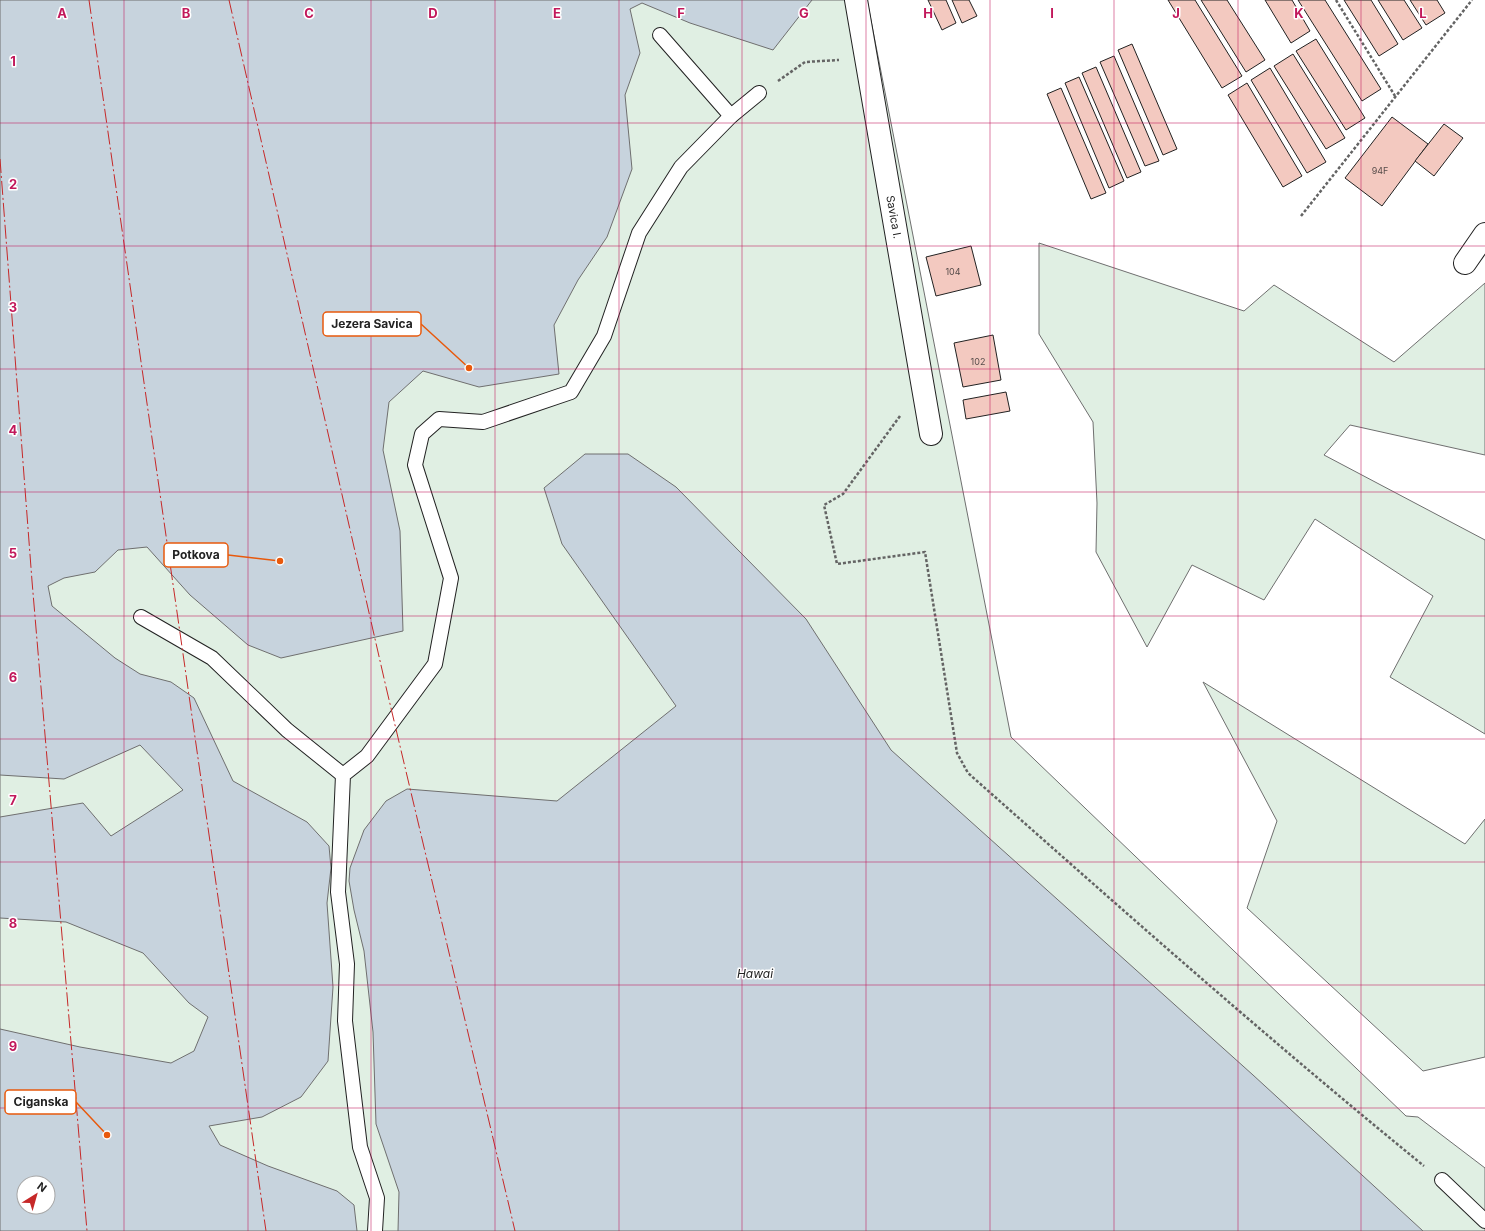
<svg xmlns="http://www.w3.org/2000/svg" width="1485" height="1231" font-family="Inter,sans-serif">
<rect width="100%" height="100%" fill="#fff"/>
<g fill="#e0efe3" stroke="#6f6f6f" fill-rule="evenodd">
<path d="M0 0H867L1011 737 1406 1116 1418 1117 1485 1168V1231H0ZM24 1183H48V1207H24Z"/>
<path d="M1039 243 1244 311 1274 285 1394 362 1485 283V455L1350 425 1324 455 1485 540V734L1390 677 1433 596 1315 519 1264 600 1192 565 1147 647 1096 552 1097 503 1093 422 1039 334Z"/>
<path d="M1203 682 1465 844 1485 819V1057L1423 1071 1247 908 1277 821Z"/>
</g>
<g fill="#c7d3dd" stroke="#6f6f6f" fill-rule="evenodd">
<path d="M0 0H812L773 50 690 23 642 3 630 9 640 53 625 95 632 169 607 237 578 280 554 325 559 374 479 387 423 371 389 402 383 450 400 531 403 631 281 658 248 645 190 595 147 547 118 550 95 572 64 578 48 586 52 606 115 658 140 674 171 682 194 698 233 781 307 822 329 846 331 868 327 903 333 987 328 1061 301 1097 262 1117 209 1126 220 1145 268 1166 337 1191 354 1205 357 1231H0V1029L80 1047 171 1063 194 1051 208 1017 189 1003 143 953 66 922 0 918V817L83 803 111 836 183 790 140 745 64 779 0 775ZM24 1183H48V1207H24Z"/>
<path d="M585 454H628L676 487 806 619 891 750 1253 1075 1423 1231H398L399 1192 376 1124 373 1032 364 951 354 910 349 881 350 868 364 830 386 801 407 789 557 801 676 706 562 544 544 488Z"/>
</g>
<g fill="#f3c9c0" stroke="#222">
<path d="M928 0H946L956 23 942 30Z"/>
<path d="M952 0H969L977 16 962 23Z"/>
<path d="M1168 0H1195L1242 76 1222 88Z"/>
<path d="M1201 0H1227L1265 60 1246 72Z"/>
<path d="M1265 0H1292L1310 31 1291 43Z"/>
<path d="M1298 0H1325L1381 89 1362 101Z"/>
<path d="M1344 0H1371L1398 44 1379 56Z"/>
<path d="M1378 0H1404L1422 28 1403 40Z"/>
<path d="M1410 0H1437L1445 13 1426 25Z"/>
<path d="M1316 39 1365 118 1346 130 1296 51Z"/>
<path d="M1132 44 1177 149 1163 155 1118 50Z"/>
<path d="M1293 54 1345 138 1326 149 1274 66Z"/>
<path d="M1114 56 1159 161 1145 166 1100 62Z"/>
<path d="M1096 67 1141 172 1127 178 1082 73Z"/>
<path d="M1270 68 1326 162 1307 173 1251 80Z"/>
<path d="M1079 77 1124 181 1109 188 1065 83Z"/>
<path d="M1247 83 1302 176 1283 187 1228 95Z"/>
<path d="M1061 88 1106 193 1091 199 1047 94Z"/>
<path d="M1392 117 1428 144 1382 206 1345 178Z"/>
<path d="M1444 124 1463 138 1434 176 1415 161Z"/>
<path d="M971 246 981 285 936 296 926 257Z"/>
<path d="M993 335 1001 380 963 387 954 343Z"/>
<path d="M1006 392 1010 411 966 419 963 400Z"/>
</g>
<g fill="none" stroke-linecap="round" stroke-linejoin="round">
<g stroke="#222" stroke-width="16">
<g id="service">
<path d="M660 35 731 116"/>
<path d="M141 617 212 658 287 730 343 775"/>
<path d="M1442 1180 1485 1221"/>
<path d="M375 1231 377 1198 360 1147 345 1021 347 964 338 892 343 775 367 756 435 664 451 578 415 465 422 434 439 419 483 422 571 392 604 336 639 233 681 167 731 116 759 93"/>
</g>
</g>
<g stroke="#222" stroke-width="24">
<g id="minor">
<path d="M856 0 931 434"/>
<path d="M1465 263 1485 234"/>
</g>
</g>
<g stroke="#646464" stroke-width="2.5" stroke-dasharray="3 2" stroke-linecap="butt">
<path d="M1336 0 1395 96"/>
<path d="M778 81 805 62 839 60"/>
<path d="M1301 216 1472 0"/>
<path d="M900 416 843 494 824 505 837 564 925 552 957 753 968 773C1118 906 1268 1039 1424 1166"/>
</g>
<use href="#service" stroke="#fff" stroke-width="14"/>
<use href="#minor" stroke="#fff" stroke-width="22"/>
<g stroke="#c62828" stroke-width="1" stroke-dasharray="14 3 2 3" stroke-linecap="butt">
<path d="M89 0 266 1231"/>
<path d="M229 0 386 687 515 1231"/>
<path d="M0 159 32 581 87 1231"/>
</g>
</g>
<path fill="none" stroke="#c2185b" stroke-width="1" stroke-opacity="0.55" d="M124 0V1231M248 0V1231M371 0V1231M495 0V1231M619 0V1231M742 0V1231M866 0V1231M990 0V1231M1114 0V1231M1238 0V1231M1361 0V1231M0 123H1485M0 246H1485M0 369H1485M0 492H1485M0 616H1485M0 739H1485M0 862H1485M0 985H1485M0 1108H1485"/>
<g text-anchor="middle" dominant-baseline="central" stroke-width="3" stroke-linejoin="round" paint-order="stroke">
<g font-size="9" fill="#564c4a">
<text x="1380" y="170">94F</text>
<text x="953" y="271">104</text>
<text x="978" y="361">102</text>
</g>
<g font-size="11" fill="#222" stroke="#fff">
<text transform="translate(894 217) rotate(80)">Savica I.</text>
</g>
<g font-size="12" font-style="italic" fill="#222" stroke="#fff">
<text x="755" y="973">Hawai</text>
</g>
</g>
<g font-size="13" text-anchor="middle" font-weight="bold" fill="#c2185b" stroke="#fff" stroke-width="3" stroke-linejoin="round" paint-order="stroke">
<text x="62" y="18">A</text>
<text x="186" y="18">B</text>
<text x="309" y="18">C</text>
<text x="433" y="18">D</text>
<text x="557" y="18">E</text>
<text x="681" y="18">F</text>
<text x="804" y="18">G</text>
<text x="928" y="18">H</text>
<text x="1052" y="18">I</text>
<text x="1176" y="18">J</text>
<text x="1299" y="18">K</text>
<text x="1423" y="18">L</text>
<text x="13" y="66">1</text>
<text x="13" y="189">2</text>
<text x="13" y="312">3</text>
<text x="13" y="435">4</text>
<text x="13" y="558">5</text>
<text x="13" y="682">6</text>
<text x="13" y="805">7</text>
<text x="13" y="928">8</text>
<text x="13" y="1051">9</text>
</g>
<path fill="none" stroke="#e8590c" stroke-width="1.5" d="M469 368L421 324M280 561L228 555M107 1135L76 1102"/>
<g fill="#e8590c" stroke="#fff" stroke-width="1.5">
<circle cx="469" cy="368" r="4"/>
<circle cx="280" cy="561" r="4"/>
<circle cx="107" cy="1135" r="4"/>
</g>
<g fill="#fff" stroke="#e8590c" stroke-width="1.5">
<rect x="323" y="312" width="98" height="24" rx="4"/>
<rect x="164" y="543" width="64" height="24" rx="4"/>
<rect x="5" y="1090" width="71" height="24" rx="4"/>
</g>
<g font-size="12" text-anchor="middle" font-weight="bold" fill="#222">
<text x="372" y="328">Jezera Savica</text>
<text x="196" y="559">Potkova</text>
<text x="41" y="1106">Ciganska</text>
</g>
<g transform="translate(36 1195) rotate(37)"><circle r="19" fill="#ffffff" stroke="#a7a7a7"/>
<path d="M0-3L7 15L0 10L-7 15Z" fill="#c62828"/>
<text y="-6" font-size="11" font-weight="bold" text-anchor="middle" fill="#222222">N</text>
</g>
</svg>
